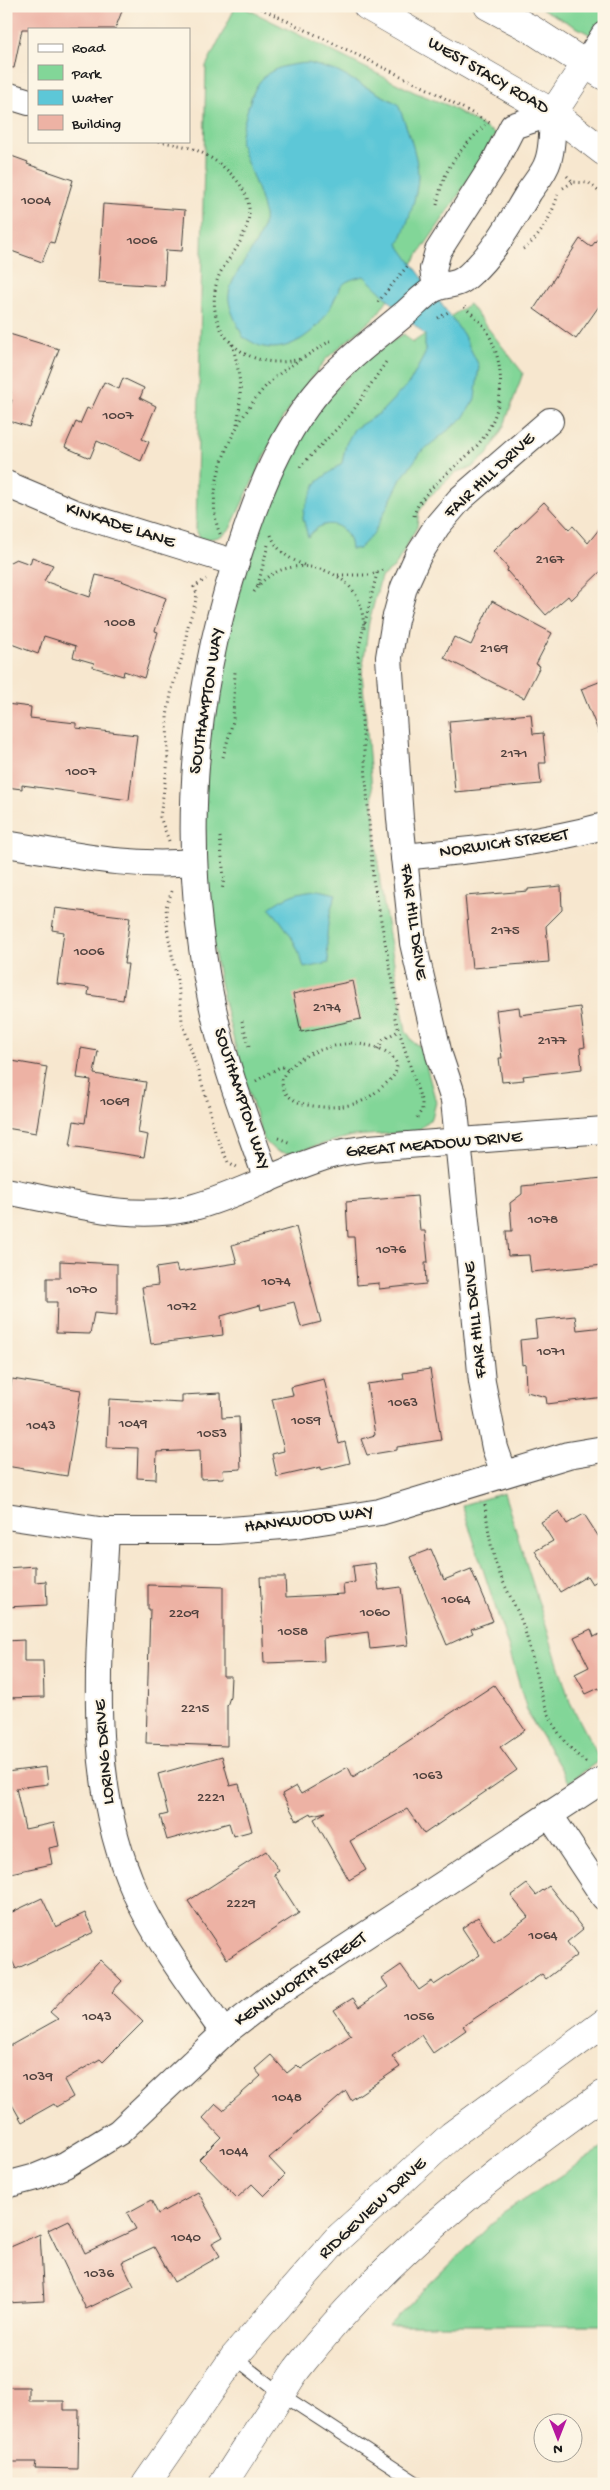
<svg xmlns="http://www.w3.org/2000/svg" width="610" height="2490" font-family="'Gochi Hand',sans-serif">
<rect width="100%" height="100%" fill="#fcf5e5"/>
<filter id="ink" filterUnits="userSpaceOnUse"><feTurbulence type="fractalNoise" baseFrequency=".02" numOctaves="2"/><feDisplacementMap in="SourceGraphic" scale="10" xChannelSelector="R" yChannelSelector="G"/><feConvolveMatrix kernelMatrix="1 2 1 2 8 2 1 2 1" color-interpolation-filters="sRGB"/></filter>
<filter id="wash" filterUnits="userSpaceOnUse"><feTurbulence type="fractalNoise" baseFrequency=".0096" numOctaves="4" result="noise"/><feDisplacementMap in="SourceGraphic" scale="20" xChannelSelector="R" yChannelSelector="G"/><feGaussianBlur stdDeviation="1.12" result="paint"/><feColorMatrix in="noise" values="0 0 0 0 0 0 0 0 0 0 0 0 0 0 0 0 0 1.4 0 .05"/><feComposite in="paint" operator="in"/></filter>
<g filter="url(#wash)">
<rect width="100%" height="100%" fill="#f7e7cf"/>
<g fill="#82d698" stroke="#4f795a">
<path d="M236 6H241L414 92 447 105 496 134 453 204 377 315 326 359 283 417 230 529C221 538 212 540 200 538L196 530 206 66Z"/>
<path d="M537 6H604V42Z"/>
<path d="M469 304 523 373 504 426 487 455 471 468 456 472 430 496 419 512 417 527 394 568 381 577 369 622 362 673 380 883 406 1031 414 1043 421 1047 436 1102 432 1118 420 1129 413 1132 352 1136 290 1153C277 1153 270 1148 263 1138 242 1070 221 1005 212 934 203 868 203 796 210 729 216 677 230 625 244 575 263 512 287 451 328 398 348 372 376 351 404 334L412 343Z"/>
<path d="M504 1493 570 1702 600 1760 569 1782 528 1714 509 1649 462 1505Z"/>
<path d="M604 2147V2325H388L502 2214Z"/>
</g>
<g fill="#5dc7d7" stroke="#3c727a">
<path d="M308 63 336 71 398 104C406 127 418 153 418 176 418 194 406 229 398 244L463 334 479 366 475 399 463 418 421 452 401 479 374 533 359 549H351C349 522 323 516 308 537L303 518 304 510 316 483 342 463 346 444 354 429 380 413 410 382 425 354V335L364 276C337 282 342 287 330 308 319 330 290 353 264 347 257 346 249 340 243 337 238 325 227 307 229 294 232 271 259 248 264 222 267 205 246 164 241 145 239 137 243 127 245 119 255 78 265 66 308 63Z"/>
<path d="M319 890 336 894C327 918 325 937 329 963L304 968C297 943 287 927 269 908 285 896 298 891 319 890Z"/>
</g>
<g id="blocks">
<g fill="#edb2a4">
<path d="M6 6H124L115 29H22L14 68 6 67Z"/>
<path d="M6 154 28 162 27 164 73 180 54 243 50 242 42 262 6 249Z"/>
<path d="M103 204 185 210 182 251 166 250 164 286 98 282Z"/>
<path d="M604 231V299L576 339 534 309 580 239 591 247Z"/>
<path d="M6 333 59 349 29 427 6 420 12 400 9 399 11 392 6 390Z"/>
<path d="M123 378 144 388 140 398 156 406 142 439 149 442 141 461 97 441 90 458 65 447 76 422 80 424 87 408 91 410 104 382 119 389Z"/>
<path d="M544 502 569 529 573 526 588 543 604 523V568L571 600 568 596 546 615 507 571 508 568 493 551Z"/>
<path d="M32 557 53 565 44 581 90 597 96 575 119 580 166 598 155 631 158 632 144 678 124 671 123 676 93 667 94 663 73 657 76 646 44 636 38 654 6 642V564L16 559 30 564Z"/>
<path d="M492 601 552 633 536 664 540 666 524 698 444 658 454 637 471 645Z"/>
<path d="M604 680V743H603L581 689Z"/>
<path d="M6 704 31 707 30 718 76 723V728L137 735 129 800 22 785V789L6 787Z"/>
<path d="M531 714 533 734 543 733 546 763H539L541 784 455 792 449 721Z"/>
<path d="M561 886 562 910 546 926 549 962 472 968 465 896 528 891V889Z"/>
<path d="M55 908 130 917 124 964H128L123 1000 88 995 89 988 57 984 64 932 52 930Z"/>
<path d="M353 981 361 1019 301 1032 293 994Z"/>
<path d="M519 1007 520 1015 580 1007 585 1047 580 1048 582 1069 523 1076 524 1080 502 1082 499 1058H502L496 1010Z"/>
<path d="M81 1048 98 1051 94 1074 146 1082 138 1133 148 1135 144 1157 70 1146 74 1121 85 1123 91 1080 77 1078Z"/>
<path d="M6 1060 47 1067 36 1133 6 1128Z"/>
<path d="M603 1178 604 1265 531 1272 529 1255 508 1256 506 1231H512L510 1203 522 1194V1186Z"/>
<path d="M417 1196 420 1231H425L428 1262H425L426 1284 379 1289V1283L357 1285 354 1237H348L346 1202Z"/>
<path d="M296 1227 321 1322 301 1327 294 1302 261 1310 260 1305 221 1316 223 1335 151 1344 142 1287 158 1285 156 1268 176 1265 178 1272 237 1263 232 1245Z"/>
<path d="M60 1261 117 1264V1315L94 1313 90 1334 56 1333 57 1302H47V1278H60Z"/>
<path d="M575 1316 577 1330 604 1327V1397L547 1404 546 1397 527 1392 526 1389 525 1364 522 1365 520 1340 537 1338 535 1320Z"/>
<path d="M430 1369 441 1440 397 1447V1450L367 1455 361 1439 375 1435 367 1384 404 1379 403 1373Z"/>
<path d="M12 1379 81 1390 67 1476 6 1466V1411Z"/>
<path d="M324 1379 339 1444 345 1442 350 1463 321 1470V1467L277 1477 272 1454 284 1451 272 1399 293 1395 291 1387Z"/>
<path d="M221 1393 222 1418 239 1417 241 1469 223 1470 224 1478 201 1479 200 1450 157 1452 156 1479 137 1478 138 1448 107 1447 109 1399 182 1403V1395Z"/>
<path d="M559 1511 567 1524 584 1514 604 1545V1577L592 1584 587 1576 560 1592 535 1551 553 1541 541 1522Z"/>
<path d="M431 1549 444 1580 471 1569 493 1621 471 1629 473 1633 447 1645 410 1557Z"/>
<path d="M375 1563 379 1590 401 1587 408 1645 370 1649 368 1632 323 1638 324 1661 264 1663 260 1577H285L286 1597 344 1594 343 1584 355 1582 353 1566Z"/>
<path d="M35 1566V1582L46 1581 47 1605 6 1607V1568Z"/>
<path d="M148 1585 223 1587V1676H231L230 1697 227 1706V1746L146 1743 150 1609H148Z"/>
<path d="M591 1629 594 1637 604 1632V1696L599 1688 586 1694 575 1674 589 1667 574 1637Z"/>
<path d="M24 1640V1661H43L44 1697 6 1698V1641Z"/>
<path d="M494 1685 525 1730 500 1747 517 1770 424 1834 407 1809 350 1841 366 1870 349 1880 314 1819 326 1812 312 1815 311 1813 297 1821 282 1794 296 1786 301 1794 348 1767 353 1777Z"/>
<path d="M222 1756 230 1786 239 1784 252 1831 233 1836 229 1823 167 1840 160 1816 168 1814 158 1774Z"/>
<path d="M46 1767 48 1784 16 1788 25 1829 54 1823 59 1846 49 1848 52 1864 6 1874V1772Z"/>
<path d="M266 1851 279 1871 274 1874 299 1913 227 1959 188 1901Z"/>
<path d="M527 1884 536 1895 549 1886 583 1929 567 1942 577 1955 546 1979 542 1974 463 2026 466 2030 433 2053 421 2035 392 2056 400 2067 351 2100 346 2091 269 2158 285 2175 264 2196 252 2184 237 2198 199 2159 221 2137 203 2118 216 2104 223 2110 261 2076 255 2069 271 2055 287 2073 297 2065 301 2069 351 2035 334 2010 353 1998 359 2007 388 1987 382 1978 401 1965 419 1990 432 1981 434 1985 480 1955 462 1928 478 1917 494 1942 528 1917 511 1896Z"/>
<path d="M42 1898 56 1927 85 1913 94 1932 16 1969 6 1948V1915Z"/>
<path d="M100 1960 122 1981 112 1992 143 2022 103 2062 100 2059 64 2080 73 2097 56 2107 54 2104 22 2122 6 2094V2048L58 2019 50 2012Z"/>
<path d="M198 2192 223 2237 212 2243 220 2256 174 2282 154 2247 122 2262 134 2286 86 2309 48 2230 69 2220 85 2253 136 2229 127 2213 151 2200 158 2214Z"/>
<path d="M40 2234 44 2301 6 2303V2249Z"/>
<path d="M6 2387H29V2401H64V2410H79L78 2469 35 2468 36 2462H6Z"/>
</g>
</g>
</g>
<g filter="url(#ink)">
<use href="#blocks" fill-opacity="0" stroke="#3d3a37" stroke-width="1"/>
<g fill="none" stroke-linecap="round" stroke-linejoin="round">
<g stroke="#3d3a37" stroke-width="14">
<path id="service" d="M234 2357 281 2394 419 2484"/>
</g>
<g stroke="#3d3a37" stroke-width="28">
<g id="minor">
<path d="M586 63 604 35"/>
<path d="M6 95 29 102"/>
<path d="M6 484 72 512 236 563"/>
<path d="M6 844C71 854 126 868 193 862"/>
<path d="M404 857C471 850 538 844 604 826"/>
<path d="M267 1180C250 1130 230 1081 218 1030 180 876 187 716 235 565 256 498 281 429 330 378 353 354 378 336 403 315 413 307 425 293 436 288 449 283 456 287 469 275 495 252 511 221 529 192 535 183 545 172 548 161 553 147 552 128 553 113L513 126 493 165 438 251 433 269 436 288"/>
<path d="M6 1191C66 1202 133 1223 194 1207 243 1194 286 1167 335 1154 346 1151 358 1150 369 1148L604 1130"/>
<path d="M504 1474 495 1448 482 1382 454 1100 439 1055 413 943 400 819 389 657 395 620 404 587 418 556 437 526 460 499 550 421"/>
<path d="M6 1516 106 1531H218L296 1525 380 1512 568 1455 604 1449"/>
<path d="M106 1531C100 1650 84 1780 135 1892 158 1943 192 1987 224 2033"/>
<path d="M549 1814 604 1897"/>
<path d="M6 2185 36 2177 65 2165 119 2132 224 2033 268 1999 604 1779"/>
</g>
</g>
<g stroke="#3d3a37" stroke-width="29">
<g id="secondary">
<path d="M367 6 553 113 604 152"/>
<path d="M488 6 531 29 604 76"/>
<path d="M553 113 586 63"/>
<path d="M146 2484 234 2357 336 2240 452 2135 604 2023"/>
<path d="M223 2484C240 2457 257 2431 275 2404 282 2393 289 2380 297 2369 382 2260 491 2173 604 2094"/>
</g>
</g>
<g stroke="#3d3a37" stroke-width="3" stroke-dasharray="1 4" stroke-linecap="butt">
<path d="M256 6 430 90 490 123"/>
<path d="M159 141C171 144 184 145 196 150 219 160 251 185 249 213 249 221 246 229 243 235 237 252 222 264 217 281 202 336 251 375 303 358"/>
<path d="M567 176 573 182 589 183 604 196"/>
<path d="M563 188 573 182"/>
<path d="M437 205C444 165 458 153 485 125"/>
<path d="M523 249C541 238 552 214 558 195"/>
<path d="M378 302 409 264"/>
<path d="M438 318 450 311"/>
<path d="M232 344C240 372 243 395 237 424"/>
<path d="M300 467 351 414 386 362"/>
<path d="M414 516C418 493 459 465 475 448 505 415 508 370 487 331 482 322 471 313 463 306"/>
<path d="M220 534C200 486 237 415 270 382 286 366 314 352 333 339"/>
<path d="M271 535C278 553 290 559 306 566"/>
<path d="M377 573 358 651 359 678 373 879 397 1004 394 1015 422 1103V1110L416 1119"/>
<path d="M338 575H370L386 569"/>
<path d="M258 585 268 545"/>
<path d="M254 592C276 556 331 560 354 592 362 603 363 616 364 629"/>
<path d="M223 757 233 721 235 672"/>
<path d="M220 837 224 878 222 891"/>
<path d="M169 841 160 817 168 761 167 716 172 689 185 648 187 629 195 604 197 594 194 587 206 579"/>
<path d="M172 891 166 907 168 934 180 995 182 1021 209 1106 214 1131 228 1162 237 1167"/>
<path d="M242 1021 249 1046"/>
<path d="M351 1043C367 1045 391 1047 397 1065 396 1076 391 1079 383 1086 375 1093 367 1100 357 1103 336 1110 280 1111 282 1079 292 1055 329 1046 351 1043Z"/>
<path d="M378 1049 384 1039 400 1030"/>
<path d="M256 1081 280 1067H284L288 1070"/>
<path d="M278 1138 291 1143"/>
<path d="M485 1505C488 1526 490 1548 498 1569 505 1589 517 1607 524 1628 540 1679 540 1728 587 1763"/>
</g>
<use href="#service" stroke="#fff" stroke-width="12"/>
<use href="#minor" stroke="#fff" stroke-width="26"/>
<use href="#secondary" stroke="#fff" stroke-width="28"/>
</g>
</g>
<g text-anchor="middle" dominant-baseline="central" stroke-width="4" stroke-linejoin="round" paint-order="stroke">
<g font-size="15" fill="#50423e">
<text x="36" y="201">1004</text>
<text x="142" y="241">1006</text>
<text x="118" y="416">1007</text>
<text x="550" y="560">2167</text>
<text x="120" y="623">1008</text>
<text x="494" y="649">2169</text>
<text x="514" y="754">2171</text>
<text x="81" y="772">1007</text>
<text x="505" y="931">2175</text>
<text x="89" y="952">1006</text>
<text x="327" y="1008">2174</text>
<text x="552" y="1041">2177</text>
<text x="115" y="1102">1069</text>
<text x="543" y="1220">1078</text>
<text x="391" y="1250">1076</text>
<text x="276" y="1282">1074</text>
<text x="82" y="1290">1070</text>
<text x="182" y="1307">1072</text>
<text x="551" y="1352">1071</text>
<text x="403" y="1403">1063</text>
<text x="306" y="1421">1059</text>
<text x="133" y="1424">1049</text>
<text x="41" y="1426">1043</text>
<text x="212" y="1434">1053</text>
<text x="456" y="1600">1064</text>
<text x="375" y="1613">1060</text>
<text x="184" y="1614">2209</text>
<text x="293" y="1632">1058</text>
<text x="195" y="1709">2215</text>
<text x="428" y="1776">1063</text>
<text x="211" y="1798">2221</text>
<text x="241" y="1904">2229</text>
<text x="543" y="1936">1064</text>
<text x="97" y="2017">1043</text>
<text x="419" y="2017">1056</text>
<text x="38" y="2077">1039</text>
<text x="287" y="2098">1048</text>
<text x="234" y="2152">1044</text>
<text x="186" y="2238">1040</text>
<text x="99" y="2274">1036</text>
</g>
<g font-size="18" fill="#1c1c1c" stroke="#fcf5e5">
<text transform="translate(488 76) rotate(30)">WEST STACY ROAD</text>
<text transform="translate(490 476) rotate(-43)">FAIR HILL DRIVE</text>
<text transform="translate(120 526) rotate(18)">KINKADE LANE</text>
<text transform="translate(207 701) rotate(-81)">SOUTHAMPTON WAY</text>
<text transform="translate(504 844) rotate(-8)">NORWICH STREET</text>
<text transform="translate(413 922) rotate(82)">FAIR HILL DRIVE</text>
<text transform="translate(241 1099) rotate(72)">SOUTHAMPTON WAY</text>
<text transform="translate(434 1145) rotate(-5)">GREAT MEADOW DRIVE</text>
<text transform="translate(476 1320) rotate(-96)">FAIR HILL DRIVE</text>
<text transform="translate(309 1520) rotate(-7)">HANKWOOD WAY</text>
<text transform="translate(105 1752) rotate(-95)">LORING DRIVE</text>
<text transform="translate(301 1980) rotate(-34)">KENILWORTH STREET</text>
<text transform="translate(373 2209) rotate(-43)">RIDGEVIEW DRIVE</text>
</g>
</g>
<rect width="610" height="2490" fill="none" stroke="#fcf5e5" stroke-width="25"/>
<rect x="28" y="28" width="162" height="115" fill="#fcf5e5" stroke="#a29e95"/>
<rect x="38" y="44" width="25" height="8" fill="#ffffff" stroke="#a29e95"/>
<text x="72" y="52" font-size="15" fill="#1c1c1c">Road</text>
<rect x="38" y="65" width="25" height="15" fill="#82d698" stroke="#a29e95"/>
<text x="72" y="78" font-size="15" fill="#1c1c1c">Park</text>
<rect x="38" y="90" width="25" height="15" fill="#5dc7d7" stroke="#a29e95"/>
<text x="72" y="102" font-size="15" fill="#1c1c1c">Water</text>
<rect x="38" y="115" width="25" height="15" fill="#edb2a4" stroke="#a29e95"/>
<text x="72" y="128" font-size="15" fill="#1c1c1c">Building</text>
<g transform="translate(558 2438) rotate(180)"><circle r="24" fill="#fcf5e5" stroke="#a29e95"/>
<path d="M0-4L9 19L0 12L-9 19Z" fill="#b5179e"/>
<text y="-8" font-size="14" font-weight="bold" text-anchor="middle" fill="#1c1c1c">N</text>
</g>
</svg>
